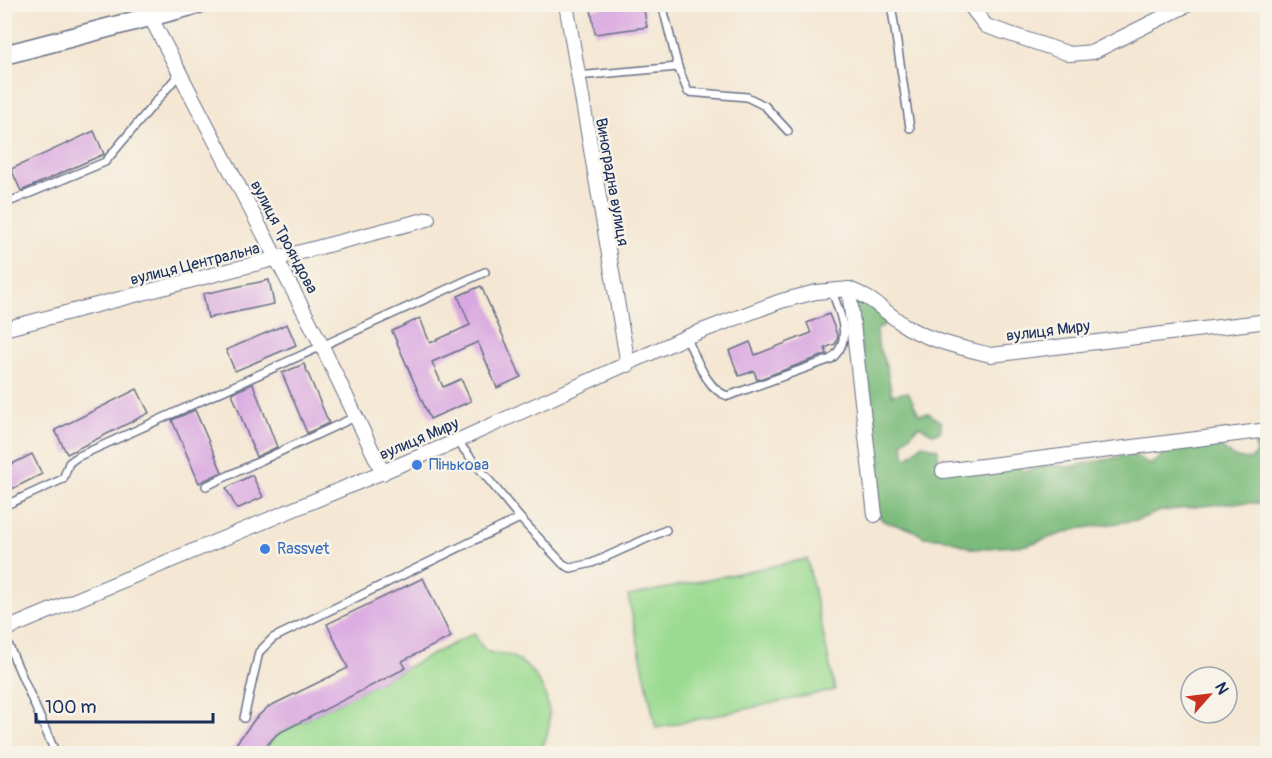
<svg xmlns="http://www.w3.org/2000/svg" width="1272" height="758" font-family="Pangolin,sans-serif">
<rect width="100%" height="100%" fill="#f7f3e8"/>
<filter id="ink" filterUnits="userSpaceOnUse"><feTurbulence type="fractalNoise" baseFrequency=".0167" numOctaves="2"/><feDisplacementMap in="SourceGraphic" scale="12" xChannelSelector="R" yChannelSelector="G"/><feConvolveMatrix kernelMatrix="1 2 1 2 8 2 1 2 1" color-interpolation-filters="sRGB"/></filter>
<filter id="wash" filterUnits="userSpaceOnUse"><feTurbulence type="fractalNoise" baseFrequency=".008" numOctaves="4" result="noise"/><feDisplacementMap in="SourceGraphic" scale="24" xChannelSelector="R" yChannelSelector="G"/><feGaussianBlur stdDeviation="1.35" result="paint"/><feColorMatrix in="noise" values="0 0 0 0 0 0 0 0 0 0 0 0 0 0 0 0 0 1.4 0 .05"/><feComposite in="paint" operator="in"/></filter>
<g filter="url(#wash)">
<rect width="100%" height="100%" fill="#f4e7d3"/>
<g fill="#9bdb91" stroke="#5b8578" stroke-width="1.5">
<path d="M807 559 835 690 656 728 628 596Z"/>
<path d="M474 633C490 666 496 645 518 660 548 679 560 725 538 753L260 754 277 734Z"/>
</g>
<path fill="#7cbb7b" stroke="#4c756c" stroke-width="1.5" d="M858 297 889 321 877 330 878 345 886 366 892 395 908 392 919 414 929 413 941 422V431L934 434 919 426 903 442 904 455 908 458 922 444 938 449V470L1020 467 1025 471 1050 465 1069 467 1134 454 1149 465 1159 459 1166 448 1216 443C1228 453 1235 461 1251 459L1256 454 1254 437 1267 434V503H1228L1161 511 1137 520 1077 529 1027 545 973 549 947 539 924 537 913 530 883 521 878 514 870 432 876 419 869 418 855 301Z"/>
<g id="blocks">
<g fill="#d9a7e1">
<path d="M621 4H643L647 27 595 34 591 9Z"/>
<path d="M94 131 104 154 21 191 11 169Z"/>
<path d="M269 280 274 304 208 318 203 294Z"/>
<path d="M481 286 521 377 497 388 478 342 432 362 443 387 461 379 471 401 430 419 392 331 420 318 430 343 470 325 458 296Z"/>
<path d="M829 314 838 337 835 344 825 348 827 354 757 380 754 371 739 376 729 351 750 342 755 355 811 333 807 323Z"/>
<path d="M287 324 296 345 235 371 226 350Z"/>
<path d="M304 364 329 423 307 433 282 373Z"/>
<path d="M253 384 277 447 256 457 232 393Z"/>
<path d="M137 389 149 413 67 454 55 430Z"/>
<path d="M195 410 222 472 199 483 172 420Z"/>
<path d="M32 454 42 474 4 493V468Z"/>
<path d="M252 475 263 497 237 509 226 488Z"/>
<path d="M423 578 451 637 402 661 406 668 277 734 260 753H229L255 719 268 707 348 668 327 624Z"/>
</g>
</g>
</g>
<g filter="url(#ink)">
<use href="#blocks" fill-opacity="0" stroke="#676f87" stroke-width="1.5"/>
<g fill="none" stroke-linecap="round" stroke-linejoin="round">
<g stroke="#676f87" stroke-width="10">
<g id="lane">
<path d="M662 4 678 67"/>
<path d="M891 4 910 128"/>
<path d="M577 76 678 67 688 92 747 97 765 106 788 131"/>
<path d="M4 204 105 162 180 73"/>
<path d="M686 337C696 356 706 390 728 396L831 359C854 340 840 315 832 291"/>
<path d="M457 441 520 518 563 564 571 568 592 563 666 530"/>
<path d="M206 486 355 417"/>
<path d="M4 506 63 479 69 463 77 457 485 272"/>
<path d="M4 635 56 754"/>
<path d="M244 718 259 652 273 638 520 518"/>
</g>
</g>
<g stroke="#676f87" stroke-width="16">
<g id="street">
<path d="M566 4 628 365"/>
<path d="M969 4 986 26 1070 54 1093 52 1189 4"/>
<path d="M151 18 321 344 383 473"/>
<path d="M849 289C872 297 887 314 907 327 931 341 963 348 991 355L1268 321"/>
<path d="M4 329 428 219"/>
<path d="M943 471 1268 430"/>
<path d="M4 630 457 441 686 337 781 301 816 292 849 289 875 515"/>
</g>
</g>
<g stroke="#676f87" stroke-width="21">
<path id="secondary" d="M4 55 199 4"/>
</g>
<use href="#lane" stroke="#fff" stroke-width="7"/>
<use href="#street" stroke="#fff" stroke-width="14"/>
<use href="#secondary" stroke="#fff" stroke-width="18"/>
</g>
</g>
<g fill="#3f7fe0" stroke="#f7f3e8" stroke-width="2">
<circle cx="417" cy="465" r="6"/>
<circle cx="265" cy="549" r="6"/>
</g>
<g text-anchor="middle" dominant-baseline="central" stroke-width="5" stroke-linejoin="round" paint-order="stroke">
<g font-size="16" fill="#1b2f5e" stroke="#f7f3e8">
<text transform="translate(612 182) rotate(80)">Виноградна вулиця</text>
<text transform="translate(284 237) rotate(62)">вулиця Трояндова</text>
<text transform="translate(195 264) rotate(-14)">вулиця Центральна</text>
<text transform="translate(1048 331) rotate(-7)">вулиця Миру</text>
<text transform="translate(419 439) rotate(-23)">вулиця Миру</text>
</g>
<g font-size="16" fill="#366cbe" stroke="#f7f3e8" text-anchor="start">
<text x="429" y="465">Пінькова</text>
<text x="277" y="549">Rassvet</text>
</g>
</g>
<rect width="1272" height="758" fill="none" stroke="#f7f3e8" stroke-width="24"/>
<g transform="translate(1209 695) rotate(62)"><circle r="28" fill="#f7f3e8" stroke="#9fa5b1" stroke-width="1.5"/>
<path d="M0-4.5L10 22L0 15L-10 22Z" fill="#c8321e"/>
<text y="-9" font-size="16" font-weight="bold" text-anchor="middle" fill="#1b2f5e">N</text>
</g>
<path d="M36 713v9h177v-9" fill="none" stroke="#1b2f5e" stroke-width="3"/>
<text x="45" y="713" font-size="18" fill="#1b2f5e" stroke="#f7f3e8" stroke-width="4.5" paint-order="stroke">100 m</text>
</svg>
